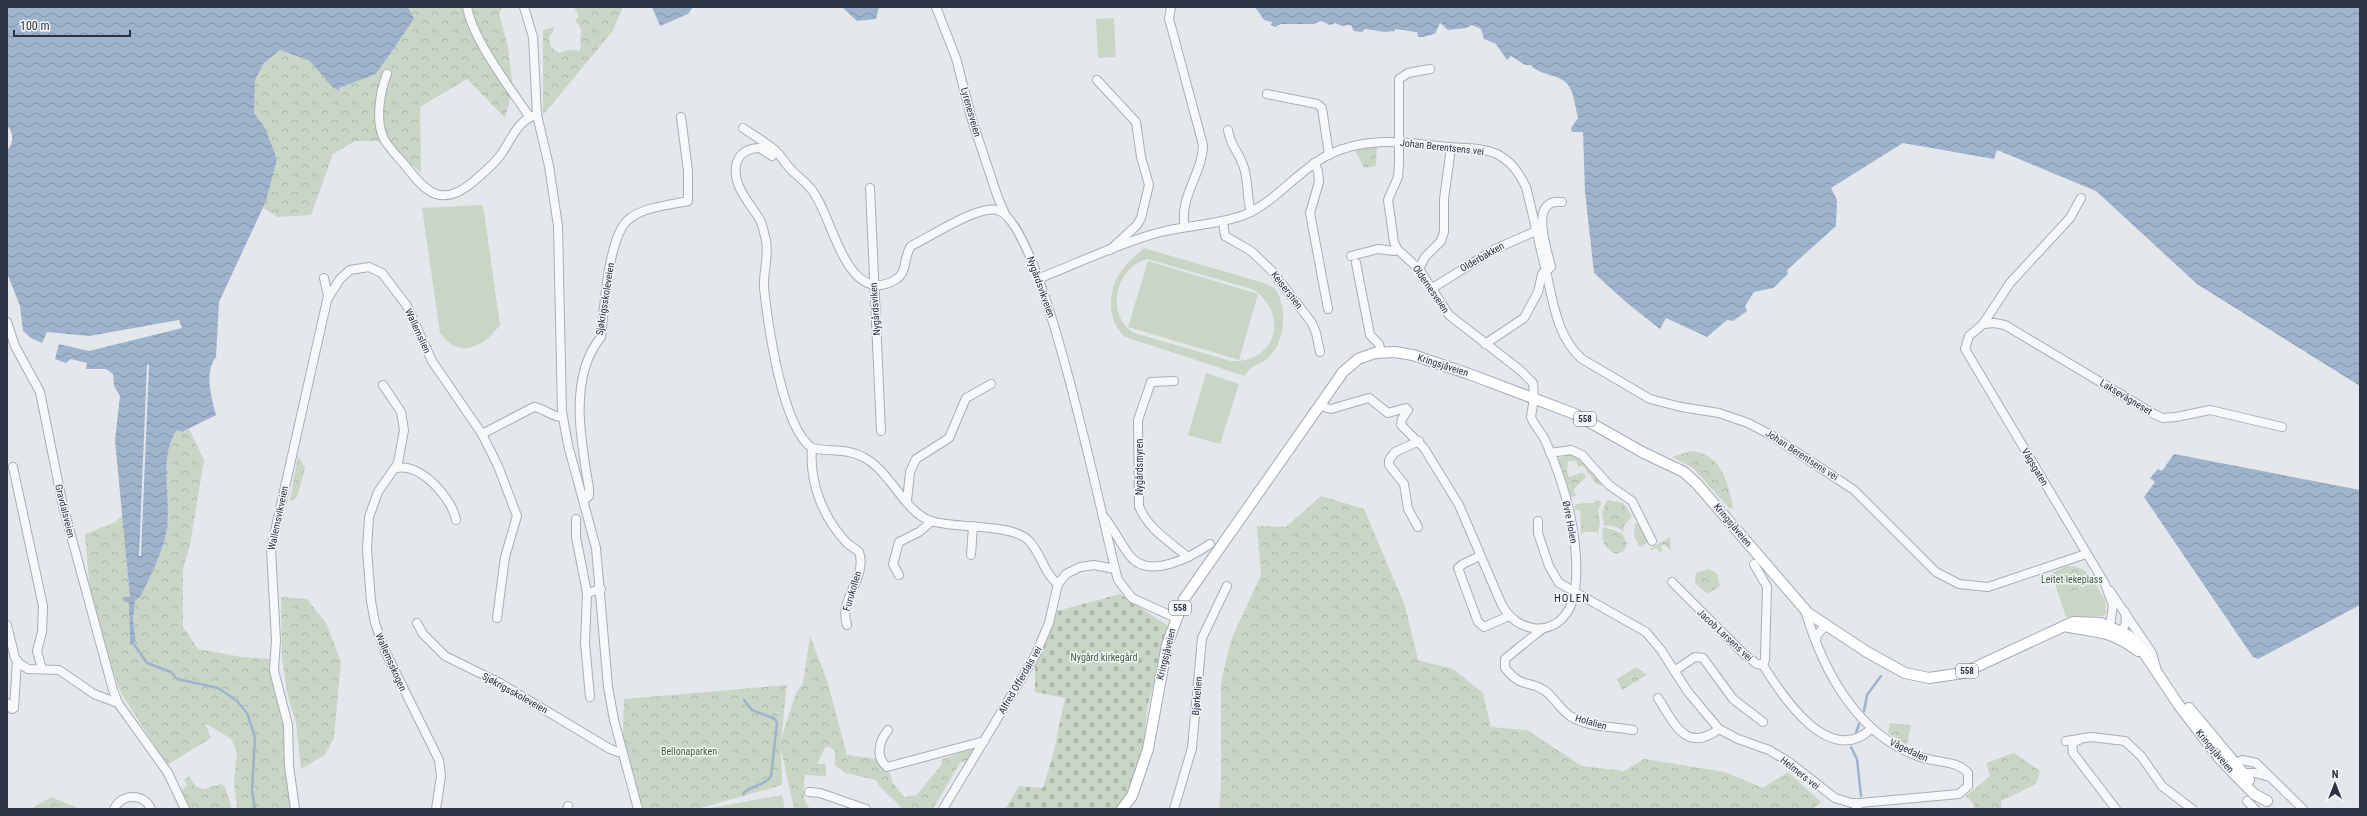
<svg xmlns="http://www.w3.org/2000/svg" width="2367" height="816" font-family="'Roboto Condensed',sans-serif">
<defs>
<pattern id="forest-crowns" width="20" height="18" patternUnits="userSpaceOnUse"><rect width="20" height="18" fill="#c9d6c5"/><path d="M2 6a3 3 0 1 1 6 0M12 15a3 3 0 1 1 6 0" fill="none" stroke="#adb8ab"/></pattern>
<pattern id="cemetery-stones" width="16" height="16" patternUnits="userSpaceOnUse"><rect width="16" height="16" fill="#c9d6c5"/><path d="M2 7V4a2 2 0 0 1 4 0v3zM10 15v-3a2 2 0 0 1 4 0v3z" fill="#adb8ab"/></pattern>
<pattern id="water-waves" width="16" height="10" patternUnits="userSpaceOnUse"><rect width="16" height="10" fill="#9fb4cc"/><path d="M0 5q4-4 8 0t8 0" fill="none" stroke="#8293a7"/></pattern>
</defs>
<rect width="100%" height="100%" fill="#e4e7ec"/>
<g fill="url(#forest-crowns)">
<path d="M408 7H503L499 13 508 47 513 88 505 118 467 79 420 107 421 172 378 141H355L333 154 311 215 278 217 263 208 277 157 254 113V86L256 74 263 64 280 50 310 61 332 87 340 90 339 88 376 74 414 19Z"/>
<path d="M574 7H623L612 32 543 115V30L555 27 549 38 551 47 559 53 568 50 580 51 581 29 575 20 579 16Z"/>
<path d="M1377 146 1376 166 1364 168 1355 150Z"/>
<path d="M189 429 204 460 190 545 183 569V627L198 649 242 657 270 659 271 678 286 736 291 809H237L234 783 237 752 231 739 205 723 211 738 167 765 120 691 91 603 85 534 114 523 123 515 130 597 123 601 129 603 130 645 136 642 133 620 135 601 141 596C149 578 166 546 167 527 170 497 158 457 177 430L182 432Z"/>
<path d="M1691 451C1721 453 1728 482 1733 507L1730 509 1693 468 1672 457Z"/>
<path d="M1563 454H1575L1604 486 1596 484 1583 466H1578L1577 461H1568L1567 472 1569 477 1581 473 1585 474 1586 477 1574 489 1576 496 1571 497 1558 459 1564 457Z"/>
<path d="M298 456 305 468 297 497 290 501Z"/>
<path d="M1321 496 1364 509 1405 606 1418 660 1453 669 1483 693 1491 727 1527 730 1582 766 1624 771 1644 759 1725 772 1763 788 1788 772 1821 802 1813 809H1219L1221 785V682L1231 640 1261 575 1257 526 1286 527Z"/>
<path d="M1596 500 1602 502 1598 510 1600 522 1598 535 1596 532H1583L1581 536 1580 510H1575V504L1594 503Z"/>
<path d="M1607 500 1623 503 1632 516 1623 527 1625 532 1616 527 1604 525 1602 513Z"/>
<path d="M1603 527 1622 533 1627 544 1624 551 1616 554C1603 547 1601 541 1603 527Z"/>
<path d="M1670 537 1671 551 1664 544 1661 546 1662 553 1655 548 1651 551V548Z"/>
<path d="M2067 566C2082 566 2090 572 2096 585L2059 596 2052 573Z"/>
<path d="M1708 569 1717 574 1720 586 1707 594 1695 583 1696 573Z"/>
<path d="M281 597 307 599 326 623 341 661 334 738 325 755 301 769 296 723 288 696 282 658Z"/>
<path d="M810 636 827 680 847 755 885 760 893 783 904 797 917 795 941 765 943 759 977 746 966 763 961 761 933 809H902C894 797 881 792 876 780L845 773 835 765V750L826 746 818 762V764H826V776L805 775 804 778V799L810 809H794L781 749 782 785 697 809H642L623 736 624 699 787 685 781 739 796 693 803 683Z"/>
<path d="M1636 667 1647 675 1622 690 1617 679Z"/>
<path d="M1890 723 1911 725 1907 745 1888 733Z"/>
<path d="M2014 753 2040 771 2036 784 2001 801V809H1974V805L1966 796 1990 776 1986 763Z"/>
<path d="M189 776 196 787 204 789 221 784 225 787 232 809H189L181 792 187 785 184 780Z"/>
<path d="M51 797 80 809H31Z"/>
</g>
<path fill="url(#cemetery-stones)" d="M1120 594 1171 628 1147 708 1144 748 1127 800 1119 809H1005L1019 786 1043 788 1053 755 1065 698 1035 692V667L1057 611Z"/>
<g fill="#c9d6c5" fill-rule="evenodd">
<path d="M1114 18 1116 57 1098 58 1096 19Z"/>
<path d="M483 205 500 325C483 347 460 360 440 333L422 208Z"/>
<path d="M1144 248 1264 283C1267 285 1273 286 1275 289 1288 306 1285 341 1270 356 1261 366 1252 363 1245 376L1125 337C1104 318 1108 285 1126 265 1131 259 1138 254 1144 248ZM1147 259 1252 289C1290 312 1277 364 1231 361L1134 333C1104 315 1116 267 1147 259Z"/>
<path d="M1148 261 1258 294 1239 360 1128 327Z"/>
<path d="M1206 373 1239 384 1220 444 1188 435Z"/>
<path d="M1582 503H1594L1595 527 1583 528Z"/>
<path d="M1638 523 1648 542 1641 547 1639 546 1634 536 1635 524Z"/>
<path d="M2096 585 2105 600 2106 614 2103 616 2066 617 2059 596Z"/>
<path d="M782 795 785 809H705Z"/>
</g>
<g fill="url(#water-waves)">
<path d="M7 7H408L414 19 376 74 339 88 340 91 332 87 310 61 280 50 263 64 255 80 254 113 265 128 277 159 266 201 219 302 216 357C204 373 211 396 216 415L182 432 177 430C158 457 171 497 167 527 165 548 150 577 141 596L135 601 133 620 136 642 130 645 129 603 123 601 124 597H130L115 440 120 396 114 386 113 374 106 369H86L87 363 71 359 66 363 55 359 59 344 89 351 182 328 179 320 89 336 47 332 42 343 31 338 23 331 20 306 7 273V150C15 143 13 132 7 125Z"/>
<path d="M652 7H693L688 14 660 26Z"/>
<path d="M842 7H879L876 19 857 21Z"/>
<path d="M1255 7H2360V386L2197 284 2096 191 1997 150 1994 159 1903 143 1831 188 1837 200 1836 226 1787 270 1788 274 1773 288 1754 292 1745 306 1747 311 1733 321 1727 320 1707 337 1666 318 1660 329 1627 303 1594 273 1585 192 1583 132H1572L1571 128 1578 118C1575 108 1575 97 1570 88 1563 73 1540 77 1531 65H1525L1511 56 1507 60 1496 44 1484 39 1481 29 1472 25 1466 28 1448 30 1440 23 1435 34 1420 38 1414 32 1395 29V31L1385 32 1365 29 1362 32 1354 31 1351 25 1342 26 1335 23 1330 25 1321 21 1314 24H1281L1275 27 1271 25 1272 22 1264 20Z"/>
<path d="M2174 454 2360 490V605L2258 659 2253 657 2144 497 2155 482 2150 478 2158 469 2162 471Z"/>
</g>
<g fill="#e4e7ec">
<path d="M1440 23 1447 31 1441 26 1436 35 1425 39H1417L1414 34 1402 33V30L1414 32H1417L1418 37H1424L1435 34Z"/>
<path d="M147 364 149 365 141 556H139Z"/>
</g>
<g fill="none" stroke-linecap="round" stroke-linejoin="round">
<g stroke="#9fb4cc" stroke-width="2.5">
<path d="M133 643 147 663 171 672 177 679 218 688 237 701 247 713 255 737 252 791 255 809"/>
<path d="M1864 711 1867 695 1881 676"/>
<path d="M1856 733 1859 724"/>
<path d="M1851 747 1857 759 1861 796"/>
<path d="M743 794C750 785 766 786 771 776L777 723 775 719 752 710 744 700"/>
</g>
<g stroke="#a9aeb7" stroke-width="10">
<g id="minor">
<path d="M467 7C473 40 510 88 529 116"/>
<path d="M524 7 533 37 537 115 549 166 558 226 562 412 568 445 596 548 608 687 614 720 638 809"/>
<path d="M936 7 956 58 972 120 998 198 1005 214"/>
<path d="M1171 7 1169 19 1171 26 1203 145C1203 173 1178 198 1185 227"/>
<path d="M387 74C380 91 375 122 384 139 389 148 398 157 405 165 426 193 442 208 473 182 482 174 492 166 499 157 510 143 518 118 537 115"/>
<path d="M1097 80 1136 122 1141 157 1149 185 1141 218 1137 225 1110 250"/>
<path d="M1267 94 1317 104 1322 108 1329 155"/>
<path d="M743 128C754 136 768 143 778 153 781 157 784 161 787 165 794 174 804 180 811 189 833 214 845 308 895 280 908 273 903 257 911 246 930 237 978 205 997 210 1043 221 1103 526 1118 580L1132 598 1176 618"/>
<path d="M1228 130C1231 148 1238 150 1243 165 1249 179 1246 196 1251 212"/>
<path d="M772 156 760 148C749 148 738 153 736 166 733 187 750 203 760 220 763 225 764 234 766 240 769 257 763 272 764 288 768 325 782 427 812 448 829 452 847 448 863 457 890 470 904 512 931 521 956 529 1007 523 1027 539 1041 551 1043 573 1058 584"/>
<path d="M1314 163 1318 171 1319 182 1310 213 1328 309"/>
<path d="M870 188 881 431"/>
<path d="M2081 198 2070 218 2010 283 1983 324 1969 336 1965 349 2105 584 2113 605 2110 626 2113 635 2122 631 2126 623 2125 612"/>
<path d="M1223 222 1225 236 1251 251 1272 271 1312 323 1316 333 1320 352"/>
<path d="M1351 256 1378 249 1394 251 1397 249"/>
<path d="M1356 263 1370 335 1379 344 1381 352"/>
<path d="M1419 269 1425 257 1441 241 1444 232V199L1451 148"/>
<path d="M1040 278C1078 263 1122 242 1161 232 1189 225 1217 225 1244 215 1276 202 1297 171 1328 155 1367 135 1408 143 1449 147 1465 149 1482 147 1497 154 1512 162 1519 173 1526 187 1533 215 1539 243 1546 271 1553 302 1557 337 1582 359L1650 399 1681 407 1719 413 1748 423 1771 435 1854 490 1936 572 1959 584 1988 587 2086 554"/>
<path d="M1431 289 1495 249 1536 231"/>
<path d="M328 298 340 279 350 270 369 267 382 273 407 306 432 361 482 434 498 466 517 516 505 557 497 618"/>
<path d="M7 322 15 346 40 392 63 506 113 690 118 703 168 773 185 809"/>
<path d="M1983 324 1994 323 2005 325 2154 414 2163 418 2176 417 2210 410 2282 427"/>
<path d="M1485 344 1524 318 1538 292 1542 274 1551 267C1547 249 1528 198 1562 202"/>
<path d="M1174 381 1151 382 1138 420 1139 506C1147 528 1170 542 1188 557"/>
<path d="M383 385 401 412 404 430 398 463 378 492 369 517 367 550 371 601 375 623 385 651 439 760 441 776 436 809"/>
<path d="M1320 406 1331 409 1369 398 1388 413 1406 408 1408 410 1402 419 1401 425 1424 448 1459 505 1501 603C1515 633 1556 640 1571 605 1578 587 1577 564 1575 545 1571 509 1560 473 1545 440 1541 432 1534 425 1531 417L1534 398 1533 383 1520 370 1449 315 1419 269 1397 249 1394 242 1388 200 1398 177 1399 163V79L1408 73 1430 69"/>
<path d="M482 434 534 407C544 408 553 418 563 417"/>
<path d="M812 448C809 482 823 518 847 543 850 546 855 548 859 552 868 577 838 599 847 625"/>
<path d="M1550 453 1571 450 1582 455 1609 485 1632 501 1652 541"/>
<path d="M13 467 43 606 42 632 37 651 42 669"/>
<path d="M396 468C421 463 452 498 456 520"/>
<path d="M584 500 589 496V488C581 442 568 377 601 337 604 311 608 235 629 219 644 207 669 205 688 201V171L681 117"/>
<path d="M907 501 910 472 916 459 949 438 966 398 991 384"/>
<path d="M1104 517C1114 529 1120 543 1130 556 1149 580 1191 557 1210 544"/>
<path d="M576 519V537L587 593 601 589"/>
<path d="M1538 521V533L1549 566 1559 583 1646 632 1661 650 1688 692 1719 729 1738 739 1769 750 1789 762 1835 798 1851 803H1860"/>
<path d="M1418 527 1408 509 1404 484 1389 465V460L1395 452 1419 441"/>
<path d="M971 555 973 526"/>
<path d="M1480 556 1463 564 1458 568 1478 622 1484 627 1509 616"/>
<path d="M1754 564 1767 587 1765 660 1763 665"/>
<path d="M899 575 893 564 899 542 919 532 932 521"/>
<path d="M1672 582 1744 654 1757 664 1763 665C1782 696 1829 768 1871 729"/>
<path d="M2110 591 2152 653 2156 667"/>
<path d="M587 593 585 643 590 697"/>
<path d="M1805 610C1823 671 1857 735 1920 757 1936 763 1957 760 1968 773V786L1959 794 1860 803 1856 809"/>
<path d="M417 623 423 634 445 656 500 683 610 749 618 752 622 751"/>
<path d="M7 625 15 658 20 664 28 669 59 670 94 694 118 703"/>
<path d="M1542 629 1505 659V668C1522 689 1528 680 1544 690 1554 697 1560 709 1570 716 1589 728 1613 726 1633 730"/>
<path d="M1816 641 1817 635 1826 625"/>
<path d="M1674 671 1695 657 1703 658 1733 699 1763 722"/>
<path d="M1658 698C1674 723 1686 754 1719 729"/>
<path d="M7 703 12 709 14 708 17 661"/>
<path d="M888 730C879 741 875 757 887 767L984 741"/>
<path d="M2079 740 2072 743 2073 753 2116 809"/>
<path d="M2066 741 2091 737 2125 741 2141 756 2162 786 2192 809"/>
<path d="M2233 768 2234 764 2242 760 2256 763 2303 809"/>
<path d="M2239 773H2255L2270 777"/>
<path d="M809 792 820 793 866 809"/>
<path d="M2247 801 2255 809"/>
<path d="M114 809C122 793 144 793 151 809"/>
<path d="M295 809 289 766 288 725 274 671 276 640 271 549 328 296 324 278"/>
<path d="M567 809 568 806"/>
<path d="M943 809 1035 656 1049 623 1058 584 1066 574 1080 567 1094 565 1115 569"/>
<path d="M1174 809 1192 748 1202 638 1227 586"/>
</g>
</g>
<g stroke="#a3abb8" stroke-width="12">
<g id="major">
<path d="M2064 626C2099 634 2106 628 2138 651"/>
<path d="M2189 708 2249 780"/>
<path d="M1122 809 1132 796 1148 749 1167 645 1184 599 1343 372 1358 359 1375 353 1395 352 1413 355 1469 374 1575 414 1644 453 1684 472 1697 484 1808 613 1867 652 1905 673 1929 678 1963 673 2073 622 2101 623 2128 635 2140 647 2178 704 2220 759 2254 794 2267 801"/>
</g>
</g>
<use href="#minor" stroke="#f7f8fa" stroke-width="8"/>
<use href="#major" stroke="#fff" stroke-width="10"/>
</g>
<g text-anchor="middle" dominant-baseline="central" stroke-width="3" stroke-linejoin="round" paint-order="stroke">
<g fill="#f4f6f9" stroke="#676e7b" stroke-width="1">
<rect x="1574" y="412" width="22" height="14" rx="3"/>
<rect x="1169" y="601" width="22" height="14" rx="3"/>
<rect x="1956" y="664" width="22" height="14" rx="3"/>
</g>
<g font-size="9" font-weight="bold" fill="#2b3445">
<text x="1585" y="419">558</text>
<text x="1180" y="608">558</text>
<text x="1967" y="671">558</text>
</g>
<g font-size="10" fill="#2b3445" stroke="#f4f6f9">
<text transform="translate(971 112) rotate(74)">Lyrenesveien</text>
<text transform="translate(1442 147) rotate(6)">Johan Berentsens vei</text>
<text transform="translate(1482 257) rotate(-30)">Olderbakken</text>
<text transform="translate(1041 287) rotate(70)">Nygårdsvikveien</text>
<text transform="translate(1431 289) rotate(55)">Oldernesveien</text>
<text transform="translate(1287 290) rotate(52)">Keiserstien</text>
<text transform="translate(605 299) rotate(-81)">Sjøkrigsskoleveien</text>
<text transform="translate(875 309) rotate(-94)">Nygårdsviken</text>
<text transform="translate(418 331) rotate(65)">Wallemslien</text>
<text transform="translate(1443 365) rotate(18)">Kringsjåveien</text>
<text transform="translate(2126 397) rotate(31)">Laksevågneset</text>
<text transform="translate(1802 455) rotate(33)">Johan Berentsens vei</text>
<text transform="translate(1139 467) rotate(-90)">Nygårdsmyren</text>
<text transform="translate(2035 467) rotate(59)">Vågsgaten</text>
<text transform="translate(65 511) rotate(76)">Gravdalsveien</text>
<text transform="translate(278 518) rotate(-78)">Wallemsvikveien</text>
<text transform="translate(1570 522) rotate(79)">Øvre Holen</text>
<text transform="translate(1733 525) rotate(50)">Kringsjåveien</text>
<text transform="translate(852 591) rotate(-73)">Furukollen</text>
<text transform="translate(1725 635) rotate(43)">Jacob Larsens vei</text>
<text transform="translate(1166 654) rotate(-76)">Kringsjåveien</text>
<text transform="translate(391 662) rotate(66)">Wallemsskogen</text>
<text transform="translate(1020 680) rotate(-60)">Alfred Offerdals vei</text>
<text transform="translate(515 693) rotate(29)">Sjøkrigsskoleveien</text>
<text transform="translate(1197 696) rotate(-85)">Bjørkelien</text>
<text transform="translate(1591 722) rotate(16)">Holalien</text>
<text transform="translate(1909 750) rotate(25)">Vågedalen</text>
<text transform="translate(2215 751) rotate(50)">Kringsjåveien</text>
<text transform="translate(1800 773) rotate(38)">Helmers vei</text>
</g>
<g font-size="10" fill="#3f6138" stroke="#f4f6f9">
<text x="2072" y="579">Leitet lekeplass</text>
<text x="1104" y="657">Nygård kirkegård</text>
<text x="689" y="751">Bellonaparken</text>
</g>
<g font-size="11" letter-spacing="1" fill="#1d2536" stroke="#f4f6f9">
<text x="1572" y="598">HOLEN</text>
</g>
</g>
<rect width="2367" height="816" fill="none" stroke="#2b3445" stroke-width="16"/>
<g transform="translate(2335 784)" stroke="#f4f6f9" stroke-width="3" paint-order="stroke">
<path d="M0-3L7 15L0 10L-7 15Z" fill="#2b3445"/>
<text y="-6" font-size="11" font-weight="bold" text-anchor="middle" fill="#2b3445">N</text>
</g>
<path d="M14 30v6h116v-6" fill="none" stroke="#2b3445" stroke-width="2"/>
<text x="20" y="30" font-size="12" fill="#2b3445" stroke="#f4f6f9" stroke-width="3" paint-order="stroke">100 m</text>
</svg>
